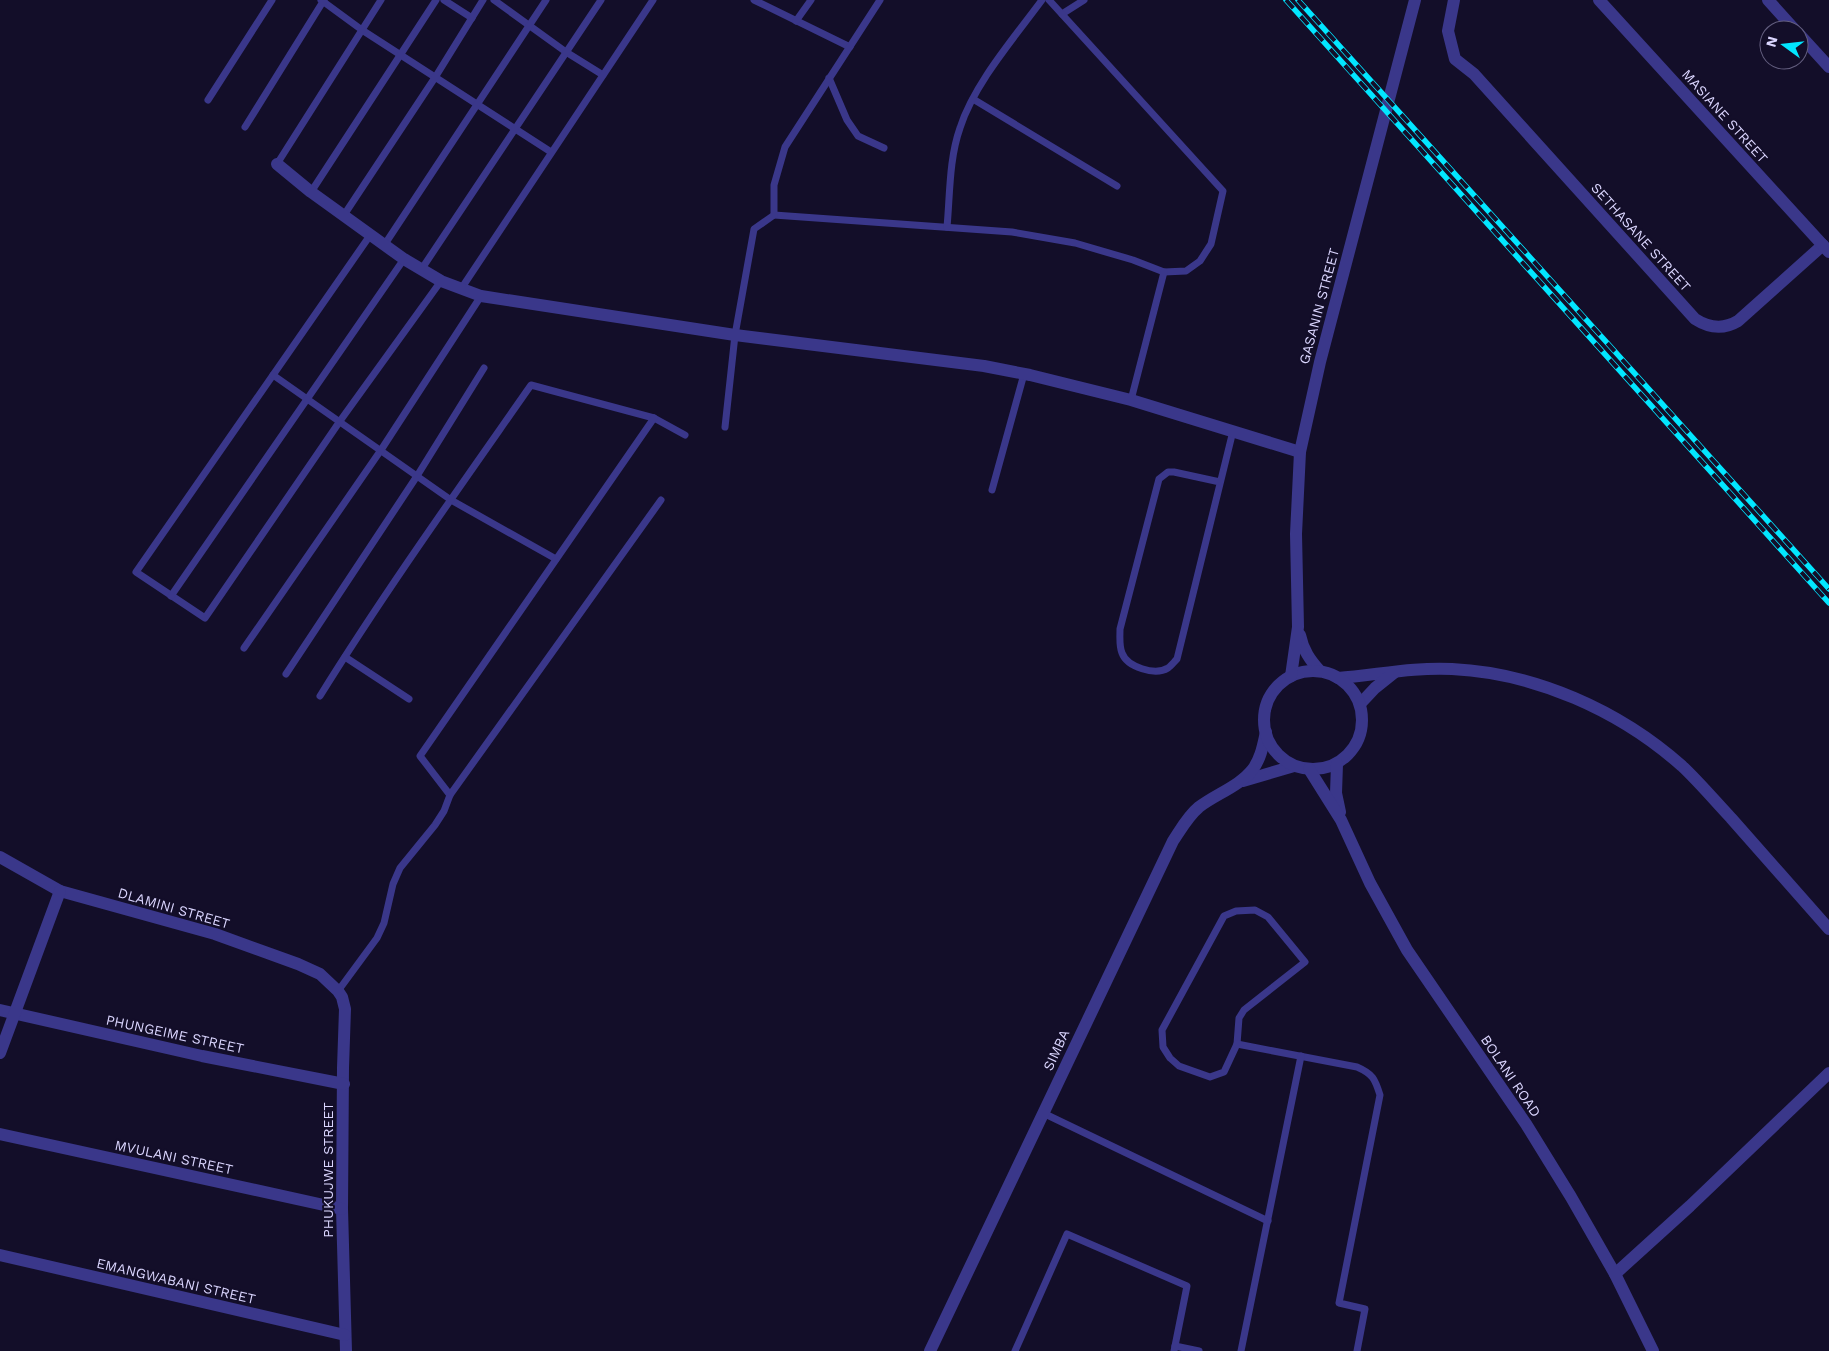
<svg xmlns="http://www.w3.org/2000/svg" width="1829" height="1351" font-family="'Work Sans',sans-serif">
<rect width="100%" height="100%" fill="#130e29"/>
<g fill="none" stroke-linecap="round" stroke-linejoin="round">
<g stroke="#3a378a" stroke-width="7">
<path d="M321 0 362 30 551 152"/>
<path d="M444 0 472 18"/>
<path d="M494 0 566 52 603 75"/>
<path d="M754 0 850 47"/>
<path d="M1062 14 1084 0"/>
<path d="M796 21 811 0"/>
<path d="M829 78 847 120 858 136 884 148"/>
<path d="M973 99 1117 186"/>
<path d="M208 100 272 0"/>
<path d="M245 127 324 0"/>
<path d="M277 164 381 0"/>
<path d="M311 192 436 0"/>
<path d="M344 215 436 76 483 0"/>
<path d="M774 215 1012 232 1075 243 1133 260 1164 272 1186 271 1200 261 1211 244 1223 191 1049 0"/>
<path d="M947 227C950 195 949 159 960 128 974 84 1014 38 1042 0"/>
<path d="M371 234 136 572 205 618 340 421 441 281"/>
<path d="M385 244 546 0"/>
<path d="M421 270 601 0"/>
<path d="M461 289 653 0"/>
<path d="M273 375 451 500 556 559"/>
<path d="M1131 400 1164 272"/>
<path d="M725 427 735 335 754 229 774 215V185L785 147 880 0"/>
<path d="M1220 482 1174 472H1168L1159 479 1120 629C1120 637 1119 646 1122 653 1127 667 1155 676 1168 668 1171 666 1174 662 1177 659L1233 431"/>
<path d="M992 490 1024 374"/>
<path d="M171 596 404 259"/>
<path d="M244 648 381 450 481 296"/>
<path d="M345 657 409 699"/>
<path d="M286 674 417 476 484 368"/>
<path d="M320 696C386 590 459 488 531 385L654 418 685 435"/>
<path d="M450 795 420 756 654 418"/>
<path d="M1255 910 1268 917 1305 962 1244 1010 1239 1018 1237 1044 1224 1072 1210 1077 1179 1066 1170 1058 1163 1047 1162 1030 1224 916 1236 911Z"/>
<path d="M338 991 377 938 384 923 393 884 400 868 435 825 444 811 450 795 661 500"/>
<path d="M1237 1044 1357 1067C1373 1074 1375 1079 1380 1095L1339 1303 1365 1309 1357 1351"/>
<path d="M1043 1113 1268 1221"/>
<path d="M1175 1346 1199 1351"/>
<path d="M1015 1351 1067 1234 1187 1286 1174 1351"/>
<path d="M1241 1351 1301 1056"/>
</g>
<g stroke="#3a378a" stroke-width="12">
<path d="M1454 0 1448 31 1455 59 1474 74 1695 319C1709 328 1723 330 1738 321L1823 245"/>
<path d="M1599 0 1829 252"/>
<path d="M1768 0 1795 30"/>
<path d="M1799 34 1829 67"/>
<path d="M277 164 311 192 404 259 441 281 481 296 735 335 984 366 1030 375 1131 400 1300 452"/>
<path d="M1338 678C1377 675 1413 667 1452 669 1535 673 1619 710 1682 766 1699 782 1715 801 1731 818 1764 855 1796 892 1829 929"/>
<path d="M1360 704 1375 688 1395 672"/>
<path d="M1243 781 1294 766"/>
<path d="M0 857 60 891 215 934 298 964 320 974 338 991 342 997 345 1009 343 1068 342 1209 346 1351"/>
<path d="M0 1010 202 1056 344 1084"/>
<path d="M0 1053 60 891"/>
<path d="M0 1134 342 1209"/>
<path d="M0 1255 345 1335"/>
<path d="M1615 1274 1690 1206 1829 1073"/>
<path d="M930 1351 1173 841C1181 829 1188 816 1199 807 1216 794 1240 786 1253 769 1261 758 1263 745 1266 732"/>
</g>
<g stroke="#3a378a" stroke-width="12">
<path d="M1300 635C1303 650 1310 660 1320 671"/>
<circle cx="1313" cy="720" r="49"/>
<path d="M1291 676 1298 627 1296 534 1300 452 1320 362 1415 0"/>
<path d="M1337 764 1336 793 1340 812"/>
<path d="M1309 769 1341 820 1370 883 1407 950 1526 1124 1571 1197 1615 1274 1653 1351"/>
</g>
<g stroke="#02e6ff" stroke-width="5.5">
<g id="rail">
<path d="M1286 0 1829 603"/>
<path d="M1298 0 1829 589"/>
</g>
</g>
<use href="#rail" stroke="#130e29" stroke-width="4" stroke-dasharray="11" stroke-linecap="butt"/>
</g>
<g text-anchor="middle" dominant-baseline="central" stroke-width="4" stroke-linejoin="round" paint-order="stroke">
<g font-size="14" fill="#dbd6ff" stroke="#130e29">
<text transform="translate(1725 116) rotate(48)">MASIANE STREET</text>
<text transform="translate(1641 237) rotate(48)">SETHASANE STREET</text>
<text transform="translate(1319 306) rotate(-75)">GASANIN STREET</text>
<text transform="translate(174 908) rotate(16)">DLAMINI STREET</text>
<text transform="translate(175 1034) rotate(12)">PHUNGEIME STREET</text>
<text transform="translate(1056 1050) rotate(-65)">SIMBA</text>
<text transform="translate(1511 1076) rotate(56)">BOLANI ROAD</text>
<text transform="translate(174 1157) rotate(12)">MVULANI STREET</text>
<text transform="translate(328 1170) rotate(-90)">PHUKUJWE STREET</text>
<text transform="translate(176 1281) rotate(13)">EMANGWABANI STREET</text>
</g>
</g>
<g transform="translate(1784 45) rotate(285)"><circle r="24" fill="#130e29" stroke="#635e7f"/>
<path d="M0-4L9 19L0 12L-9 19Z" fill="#02e6ff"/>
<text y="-8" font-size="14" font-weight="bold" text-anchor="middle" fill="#dbd6ff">N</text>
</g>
</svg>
